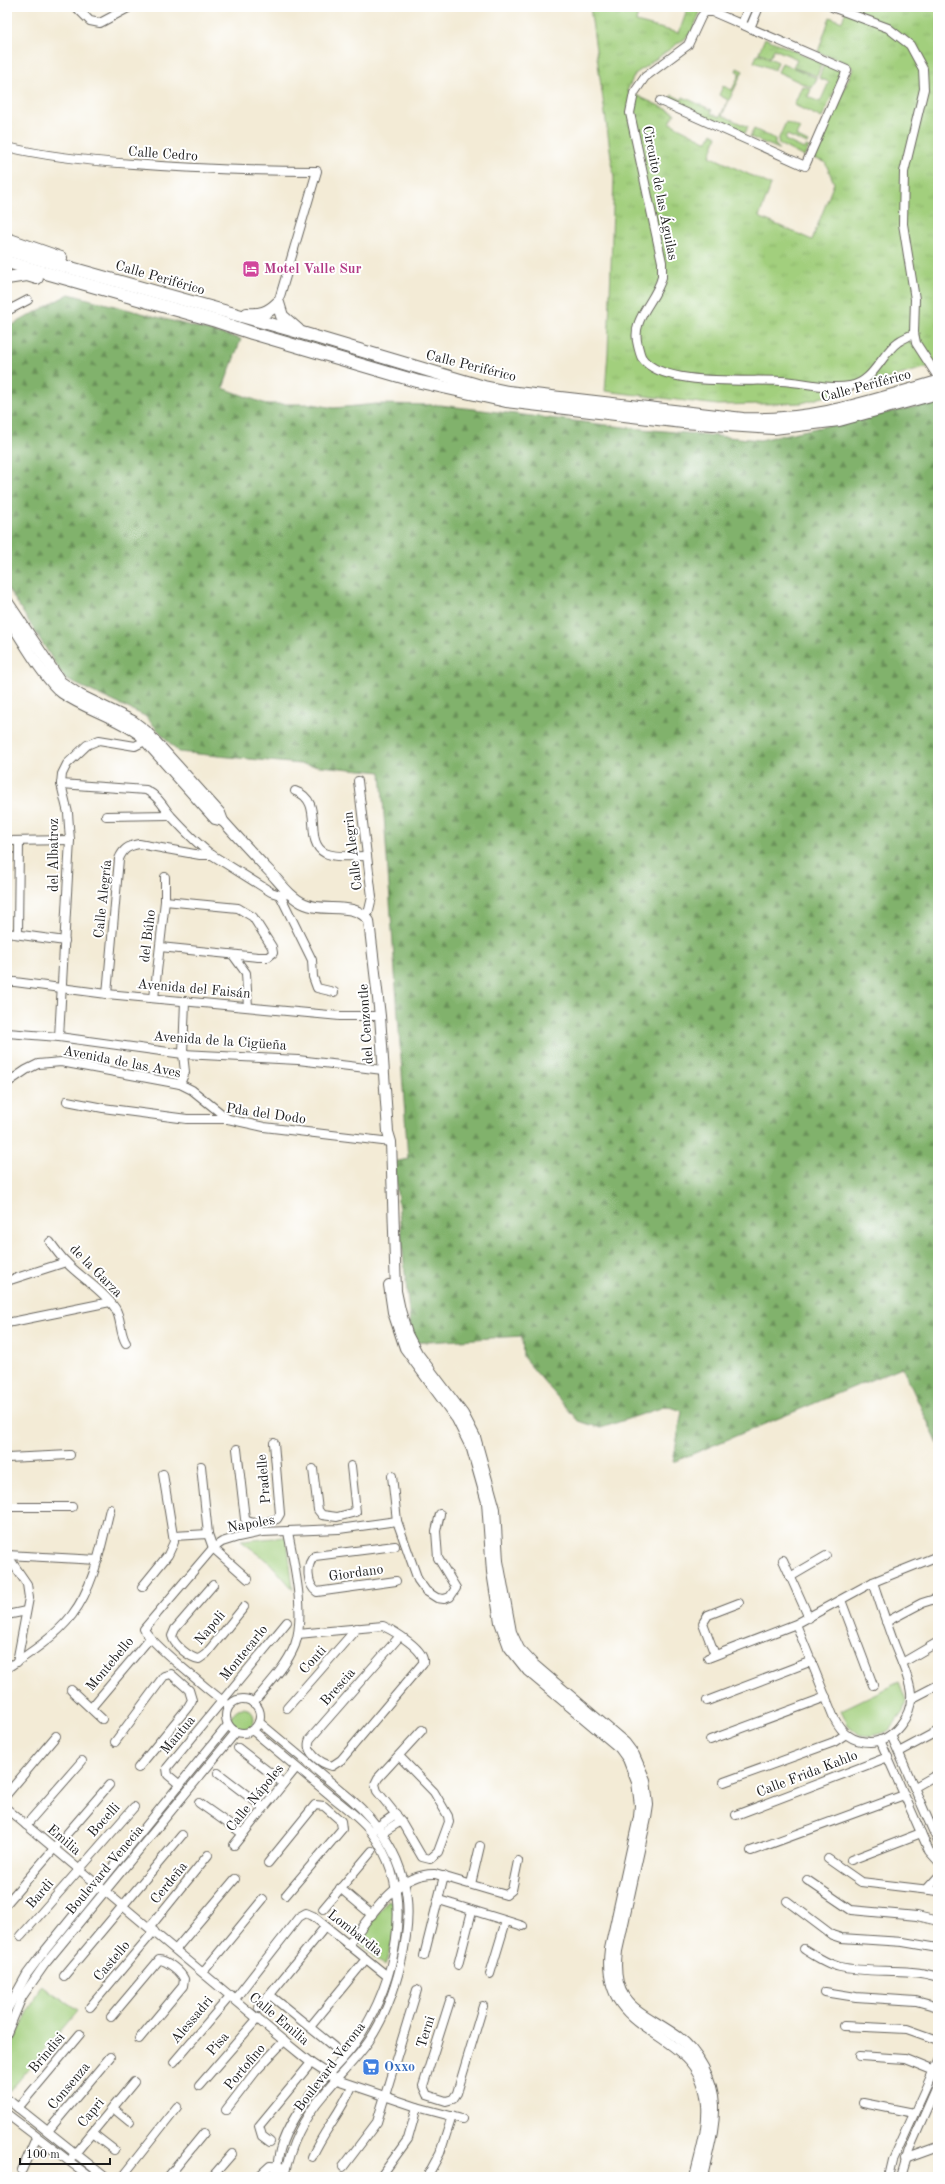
<svg xmlns="http://www.w3.org/2000/svg" width="945" height="2184" font-family="'Old Standard TT',serif">
<defs>
<pattern id="grass-tufts" width="24" height="20" patternUnits="userSpaceOnUse"><rect width="24" height="20" fill="#a2cf7d"/><path d="M3 7l-1-3M5 7V3M7 7l1-3M15 17l-1-3M17 17v-4M19 17l1-3" fill="none" stroke="#8bb16b"/></pattern>
<pattern id="forest-firs" width="22" height="20" patternUnits="userSpaceOnUse"><rect width="22" height="20" fill="#81b26c"/><path d="M5 1l3.5 6h-7zM16 11l3.5 6h-7z" fill="#699058"/></pattern>
</defs>
<rect width="100%" height="100%" fill="#fff"/>
<filter id="ink" filterUnits="userSpaceOnUse"><feTurbulence type="fractalNoise" baseFrequency=".025" numOctaves="2"/><feDisplacementMap in="SourceGraphic" scale="8" xChannelSelector="R" yChannelSelector="G"/><feConvolveMatrix kernelMatrix="1 2 1 2 8 2 1 2 1" color-interpolation-filters="sRGB"/></filter>
<filter id="wash" filterUnits="userSpaceOnUse"><feTurbulence type="fractalNoise" baseFrequency=".012" numOctaves="4" result="noise"/><feDisplacementMap in="SourceGraphic" scale="16" xChannelSelector="R" yChannelSelector="G"/><feGaussianBlur stdDeviation="0.9" result="paint"/><feColorMatrix in="noise" values="0 0 0 0 0 0 0 0 0 0 0 0 0 0 0 0 0 1.4 0 .05"/><feComposite in="paint" operator="in"/></filter>
<g filter="url(#wash)">
<rect width="100%" height="100%" fill="#f3ebd6"/>
<g fill="url(#grass-tufts)" stroke="#5f764c">
<path d="M590 7H639L636 22 679 33 688 7H709L701 10 691 34 635 74 627 91 675 113 670 123 707 142 712 133 717 136 710 156 771 185 759 217 812 240 834 183 825 162 813 158 853 69 849 64 818 52 830 17 842 22 847 7H938V364L802 403 718 405 605 391 608 353 614 178Z"/>
<path d="M765 38 822 63 817 76 793 67 797 59 774 49 770 57 759 52Z"/>
<path d="M758 53 778 62 775 70 754 62Z"/>
<path d="M782 63 817 78 812 88 778 72Z"/>
<path d="M824 64 843 72 822 118 794 105 802 86 811 89 808 97 820 102 829 82 819 78Z"/>
<path d="M737 68 743 71 722 115 748 127 744 134 669 101 672 95 682 100 683 97 712 110 711 113 720 117 728 100 719 95 723 86 732 90 740 73 736 71Z"/>
<path d="M786 122 800 128 796 136 808 142 807 144 787 135 785 140 804 149 806 146 809 147 804 157 779 144 778 140Z"/>
<path d="M754 129 775 139V144L779 149 750 137Z"/>
</g>
<path fill="url(#forest-firs)" stroke="#4e6744" d="M69 294 241 339 223 388 266 404H313L334 408 377 404 440 405 632 428 760 440 938 402V1444L902 1367 673 1462 682 1411 667 1406 601 1428 578 1421 523 1357 522 1336 412 1343 394 1162 408 1159 381 772 178 752 145 716 65 679 7 587V328Z"/>
<g fill="#a2cf7d" stroke="#5f764c">
<path d="M285 1537 287 1539 293 1589 268 1561 241 1541Z"/>
<path d="M899 1682 906 1700 903 1712 889 1730 886 1732 871 1736 860 1735 848 1725 841 1710Z"/>
<circle cx="243" cy="1719" r="11"/>
<path d="M388 1900 395 1903 396 1927 385 1966 358 1941Z"/>
<path d="M41 1985 78 2010 10 2091H7V2057Z"/>
</g>
</g>
<g filter="url(#ink)">
<g fill="none" stroke-linecap="round" stroke-linejoin="round">
<g stroke="#67645d" stroke-width="10">
<g id="minor">
<path d="M76 7 90 21 100 23 130 7"/>
<path d="M832 7 888 28 910 45 923 69 924 89 904 172 903 224 915 299 914 333 916 343 938 377"/>
<path d="M742 23 749 7"/>
<path d="M750 28 759 7"/>
<path d="M660 101 805 166 847 70 713 12H705L701 17 688 45 645 77 634 93 630 113 662 262C662 267 662 272 662 277 656 302 630 318 638 346 639 349 640 355 642 358 662 387 748 379 781 381 804 382 828 390 850 386 874 382 881 354 898 342 903 338 909 337 914 333"/>
<path d="M7 147C48 157 90 161 133 164 195 169 256 171 317 171L278 303"/>
<path d="M7 311 28 300"/>
<path d="M358 781 372 897 369 910 365 916"/>
<path d="M61 784 146 790C158 796 163 806 171 816 184 830 197 844 212 855L271 892 280 895 290 894"/>
<path d="M295 791C326 801 302 841 325 853 336 858 354 856 366 856"/>
<path d="M106 816 170 815"/>
<path d="M7 841 70 840"/>
<path d="M280 895 312 960 313 977 317 988 334 992"/>
<path d="M7 933 65 941"/>
<path d="M18 934 19 841"/>
<path d="M160 947 258 957H268L273 953 272 947 253 917 238 908 165 901"/>
<path d="M233 955 246 973 248 1007"/>
<path d="M7 981 107 994 340 1016H380"/>
<path d="M107 994 119 859C123 849 128 846 139 844L200 855H212"/>
<path d="M154 998 165 901V877"/>
<path d="M7 1033 59 1037 183 1054 298 1060 383 1070"/>
<path d="M59 1037 70 840 68 813 61 784 62 774 67 764 87 745 99 740 135 746 145 741"/>
<path d="M7 1083 26 1070 38 1064 61 1062 180 1084 192 1090 228 1119"/>
<path d="M180 1084 185 1072 183 1054 185 1001"/>
<path d="M67 1101 103 1108 187 1119H228L264 1127 391 1142"/>
<path d="M50 1242C55 1249 60 1256 66 1262 81 1278 102 1289 115 1308 122 1319 119 1332 126 1343"/>
<path d="M7 1281 66 1262"/>
<path d="M7 1323 110 1302"/>
<path d="M237 1449 245 1519C252 1526 269 1522 277 1519L280 1514 274 1443"/>
<path d="M7 1458 70 1455"/>
<path d="M201 1466 208 1534 213 1548 248 1579"/>
<path d="M313 1469 318 1510 322 1515 337 1517 356 1512 351 1466"/>
<path d="M392 1476 397 1521 418 1580 426 1591 437 1598 444 1599 450 1597 456 1588 438 1558 436 1531 440 1514"/>
<path d="M7 1507H72"/>
<path d="M174 1536 208 1534"/>
<path d="M395 1546 315 1556C305 1564 307 1585 317 1592L396 1581"/>
<path d="M7 1555 27 1584 29 1598 17 1662"/>
<path d="M7 1555 98 1560"/>
<path d="M783 1560 809 1618"/>
<path d="M790 1577 826 1556"/>
<path d="M873 1582 938 1556"/>
<path d="M213 1585 175 1629 172 1636C174 1645 190 1658 199 1659L206 1654 244 1607"/>
<path d="M142 1587 168 1555 174 1542 163 1474"/>
<path d="M841 1600 873 1685"/>
<path d="M7 1615 26 1611"/>
<path d="M886 1622 922 1603 938 1598"/>
<path d="M298 1634 383 1626C394 1631 426 1650 423 1663L341 1760 332 1766C320 1763 304 1752 310 1739L400 1636"/>
<path d="M715 1655 703 1623 708 1615 739 1603"/>
<path d="M708 1658 796 1624 873 1582C880 1603 887 1625 895 1646 901 1661 909 1677 911 1693 913 1715 893 1742 870 1742 852 1742 842 1733 834 1718L796 1624"/>
<path d="M902 1663 938 1642"/>
<path d="M7 1668C29 1654 56 1636 72 1615 95 1585 101 1545 110 1509"/>
<path d="M71 1690 102 1719"/>
<path d="M911 1699 938 1685"/>
<circle cx="243" cy="1716" r="17"/>
<path d="M707 1701 812 1661"/>
<path d="M253 1703C268 1685 286 1667 295 1645 306 1614 294 1564 288 1532"/>
<path d="M229 1706C215 1695 149 1642 144 1629L213 1548 222 1542 238 1537 262 1532 339 1529 397 1521"/>
<path d="M91 1708 150 1638"/>
<path d="M287 1708 357 1628"/>
<path d="M259 1722 351 1799C376 1821 396 1849 404 1882 416 1928 395 2002 369 2041 356 2060 338 2076 324 2094 303 2118 290 2146 284 2177"/>
<path d="M252 1730C278 1752 305 1774 331 1796 345 1807 360 1818 371 1832 419 1895 395 1985 354 2045 344 2059 330 2072 318 2085 303 2104 286 2127 280 2150 278 2159 277 2168 275 2177"/>
<path d="M891 1735 938 1842"/>
<path d="M710 1740 826 1697"/>
<path d="M880 1740 929 1851 938 1861"/>
<path d="M115 1742 164 1676 171 1674 189 1690 192 1700 188 1707 138 1768"/>
<path d="M238 1748 283 1783"/>
<path d="M899 1752 938 1731"/>
<path d="M399 1756 434 1792 448 1816 449 1822 438 1852 430 1859 422 1857 401 1821 377 1791 375 1784 378 1778 422 1730"/>
<path d="M218 1773 264 1808"/>
<path d="M724 1782 834 1742 846 1734"/>
<path d="M180 1785 168 1775 167 1768 287 1622"/>
<path d="M915 1787 938 1774"/>
<path d="M7 1794 56 1736"/>
<path d="M199 1803 243 1834"/>
<path d="M7 1809 284 2041 311 2063 337 2080 417 2107 462 2119"/>
<path d="M736 1815 888 1757"/>
<path d="M26 1825 82 1761"/>
<path d="M374 1829 396 1814"/>
<path d="M382 1833 401 1821"/>
<path d="M234 1845 296 1768"/>
<path d="M751 1851 904 1795"/>
<path d="M828 1859 861 1882 938 1891"/>
<path d="M851 1860 921 1833"/>
<path d="M268 1863 315 1805 324 1806 341 1821 342 1829 286 1895"/>
<path d="M807 1880 851 1910 917 1916 938 1921"/>
<path d="M471 1884 480 1846"/>
<path d="M340 1888 372 1915"/>
<path d="M927 1889 938 1877"/>
<path d="M439 1900 523 1926"/>
<path d="M787 1901 832 1935 841 1938 903 1942 938 1948"/>
<path d="M7 1903 109 1785"/>
<path d="M323 1909 372 1851"/>
<path d="M150 1927 208 1855"/>
<path d="M21 1936 134 1807"/>
<path d="M348 1945C370 1918 395 1873 435 1874L506 1895 512 1890 518 1861"/>
<path d="M176 1949 235 1879"/>
<path d="M804 1949C815 1956 827 1964 840 1967 872 1974 907 1967 938 1977"/>
<path d="M424 1956 444 1876"/>
<path d="M458 1965 472 1911"/>
<path d="M203 1972 263 1899"/>
<path d="M490 1974 506 1921"/>
<path d="M64 1976 182 1835"/>
<path d="M825 1992 856 1997 916 2001 938 2007"/>
<path d="M270 1995 334 2047"/>
<path d="M235 1999 299 1917 306 1913 313 1916 386 1975"/>
<path d="M450 2001 423 2086 427 2095 446 2101 453 2099 457 2093 483 2006"/>
<path d="M90 2007 154 1931"/>
<path d="M259 2008 325 1927"/>
<path d="M7 2010 27 1974 39 1958 228 1725"/>
<path d="M111 2017 159 1960C167 1960 181 1972 184 1979L183 1986 139 2039"/>
<path d="M844 2026 907 2029 938 2040"/>
<path d="M310 2027 366 1959"/>
<path d="M7 2033 22 1997 45 1964 236 1732"/>
<path d="M860 2056 905 2059 937 2072"/>
<path d="M174 2062 231 1995"/>
<path d="M199 2086 258 2018"/>
<path d="M7 2099 105 2177"/>
<path d="M863 2103 914 2113"/>
<path d="M18 2108 80 2034"/>
<path d="M113 2108 130 2122"/>
<path d="M226 2110 256 2071 284 2041"/>
<path d="M7 2114 90 2177"/>
<path d="M48 2131 110 2057"/>
<path d="M92 2133 114 2150"/>
<path d="M270 2142 262 2136 259 2126 311 2063"/>
<path d="M73 2156 134 2082"/>
<path d="M312 2157C323 2131 341 2113 352 2086"/>
<path d="M905 2159 938 2147"/>
<path d="M343 2167 377 2122 417 1990"/>
<path d="M22 2170 36 2138"/>
<path d="M382 2175 408 2139 417 2107"/>
<path d="M122 2177 177 2107"/>
<path d="M168 2177 204 2133"/>
<path d="M212 2177 232 2154"/>
<path d="M258 2177 270 2166 281 2167"/>
<path d="M427 2177 440 2153 452 2116"/>
<path d="M889 2177 893 2160 938 2061"/>
<path d="M901 2177 909 2150 938 2084"/>
<path d="M934 2177 938 2175"/>
</g>
</g>
<g stroke="#67645d" stroke-width="12">
<g id="major">
<path d="M7 601 61 682 80 695 133 721 146 731 220 813 223 821C239 839 255 856 271 873 281 884 291 898 305 904 324 913 356 901 369 921L380 1016 388 1132 391 1142 396 1291 400 1310 407 1334 417 1353 463 1414 475 1437 495 1509 498 1561 511 1632 519 1649 534 1665 625 1743 634 1755 645 1780 648 1805 646 1818 617 1951C610 2007 640 2010 678 2037 698 2052 713 2080 714 2105 715 2129 707 2153 702 2177"/>
<path d="M7 617C20 635 45 681 62 693 87 710 116 717 140 735L215 819 223 821"/>
<path d="M389 1285 393 1312 405 1348 457 1419 472 1449 487 1502 492 1572 500 1622 509 1647 528 1671 620 1748 628 1759 637 1782 640 1805 639 1817 610 1949C598 2043 702 2022 707 2105 709 2129 700 2154 695 2177"/>
</g>
</g>
<g stroke="#67645d" stroke-width="14">
<g id="highway">
<path d="M7 239 61 258"/>
<path d="M7 250 302 333 484 387 508 392 743 419C814 422 871 401 938 382"/>
<path d="M7 262 216 321 252 333 416 381 506 401 683 422 774 428 839 420 938 393"/>
<path d="M7 278 27 275 37 278"/>
<path d="M247 314C260 315 268 313 278 303L282 316 298 330"/>
</g>
</g>
<use href="#minor" stroke="#fff" stroke-width="8"/>
<use href="#major" stroke="#fff" stroke-width="10"/>
<use href="#highway" stroke="#fff" stroke-width="12"/>
</g>
</g>
<defs>
<g id="hotel-square" transform="scale(0.9)"><rect x="-9" y="-9" width="18" height="18" rx="4" fill="#d1479c" stroke="#fff"/><path d="M-6-4.5h1.5V1H6V5H4.5V3h-9V5H-6ZM-4 0a1.8 1.8 0 1 1 3.6 0ZM.5 0V-2.5h3Q6-2.5 6 0Z" fill="#fff"/></g>
<g id="supermarket-square" transform="scale(0.9)"><rect x="-9" y="-9" width="18" height="18" rx="4" fill="#3f7fe0" stroke="#fff"/><path d="M-6-5.5h2.5l.6 2H6L4.5 2H-2.5L-4.4-4H-6ZM-1.5 3.2a1.3 1.3 0 1 0 .1 0ZM3 3.2a1.3 1.3 0 1 0 .1 0Z" fill="#fff"/></g>
</defs>
<g fill-rule="evenodd">
<use href="#hotel-square" x="251" y="269"/>
<use href="#supermarket-square" x="371" y="2067"/>
</g>
<g text-anchor="middle" dominant-baseline="central" stroke-width="4" stroke-linejoin="round" paint-order="stroke">
<g font-size="14" fill="#1c1c1c" stroke="#fff">
<text transform="translate(163 154) rotate(4)">Calle Cedro</text>
<text transform="translate(660 193) rotate(79)">Circuito de las Águilas</text>
<text transform="translate(160 278) rotate(16)">Calle Periférico</text>
<text transform="translate(471 366) rotate(14)">Calle Periférico</text>
<text transform="translate(866 386) rotate(-15)">Calle Periférico</text>
<text transform="translate(353 851) rotate(-97)">Calle Alegrin</text>
<text transform="translate(54 855) rotate(-90)">del Albatroz</text>
<text transform="translate(103 899) rotate(-84)">Calle Alegría</text>
<text transform="translate(148 936) rotate(-83)">del Búho</text>
<text transform="translate(194 989) rotate(5)">Avenida del Faisán</text>
<text transform="translate(366 1024) rotate(-94)">del Cenzontle</text>
<text transform="translate(220 1041) rotate(4)">Avenida de la Cigüeña</text>
<text transform="translate(122 1062) rotate(11)">Avenida de las Aves</text>
<text transform="translate(266 1114) rotate(8)">Pda del Dodo</text>
<text transform="translate(96 1271) rotate(45)">de la Garza</text>
<text transform="translate(264 1479) rotate(-95)">Pradelle</text>
<text transform="translate(251 1524) rotate(-10)">Napoles</text>
<text transform="translate(356 1573) rotate(-8)">Giordano</text>
<text transform="translate(210 1628) rotate(-50)">Napoli</text>
<text transform="translate(244 1653) rotate(-51)">Montecarlo</text>
<text transform="translate(313 1660) rotate(-48)">Conti</text>
<text transform="translate(110 1664) rotate(-50)">Montebello</text>
<text transform="translate(338 1687) rotate(-49)">Brescia</text>
<text transform="translate(178 1735) rotate(-50)">Mantua</text>
<text transform="translate(807 1774) rotate(-21)">Calle Frida Kahlo</text>
<text transform="translate(255 1798) rotate(-51)">Calle Nápoles</text>
<text transform="translate(104 1820) rotate(-48)">Bocelli</text>
<text transform="translate(64 1840) rotate(40)">Emilia</text>
<text transform="translate(105 1870) rotate(-50)">Boulevard Venecia</text>
<text transform="translate(169 1883) rotate(-51)">Cerdeña</text>
<text transform="translate(40 1894) rotate(-49)">Bardi</text>
<text transform="translate(355 1933) rotate(38)">Lombardia</text>
<text transform="translate(112 1961) rotate(-50)">Castello</text>
<text transform="translate(279 2019) rotate(40)">Calle Emilia</text>
<text transform="translate(192 2020) rotate(-50)">Alessadri</text>
<text transform="translate(426 2032) rotate(-73)">Terni</text>
<text transform="translate(218 2044) rotate(-49)">Pisa</text>
<text transform="translate(47 2053) rotate(-50)">Brindisi</text>
<text transform="translate(245 2067) rotate(-50)">Portofino</text>
<text transform="translate(330 2067) rotate(-53)">Boulevard Verona</text>
<text transform="translate(69 2086) rotate(-50)">Consenza</text>
<text transform="translate(91 2113) rotate(-51)">Capri</text>
</g>
<g font-size="14" font-weight="bold" fill="#b23c85" stroke="#fff" text-anchor="start">
<text x="264" y="269">Motel Valle Sur</text>
</g>
<g font-size="14" font-weight="bold" fill="#366cbe" stroke="#fff" text-anchor="start">
<text x="384" y="2067">Oxxo</text>
</g>
</g>
<rect width="945" height="2184" fill="none" stroke="#fff" stroke-width="24"/>
<path d="M20 2158v6h90v-6" fill="none" stroke="#1c1c1c" stroke-width="2"/>
<text x="26" y="2158" font-size="12" fill="#1c1c1c" stroke="#ffffff" stroke-width="3" paint-order="stroke">100 m</text>
</svg>
